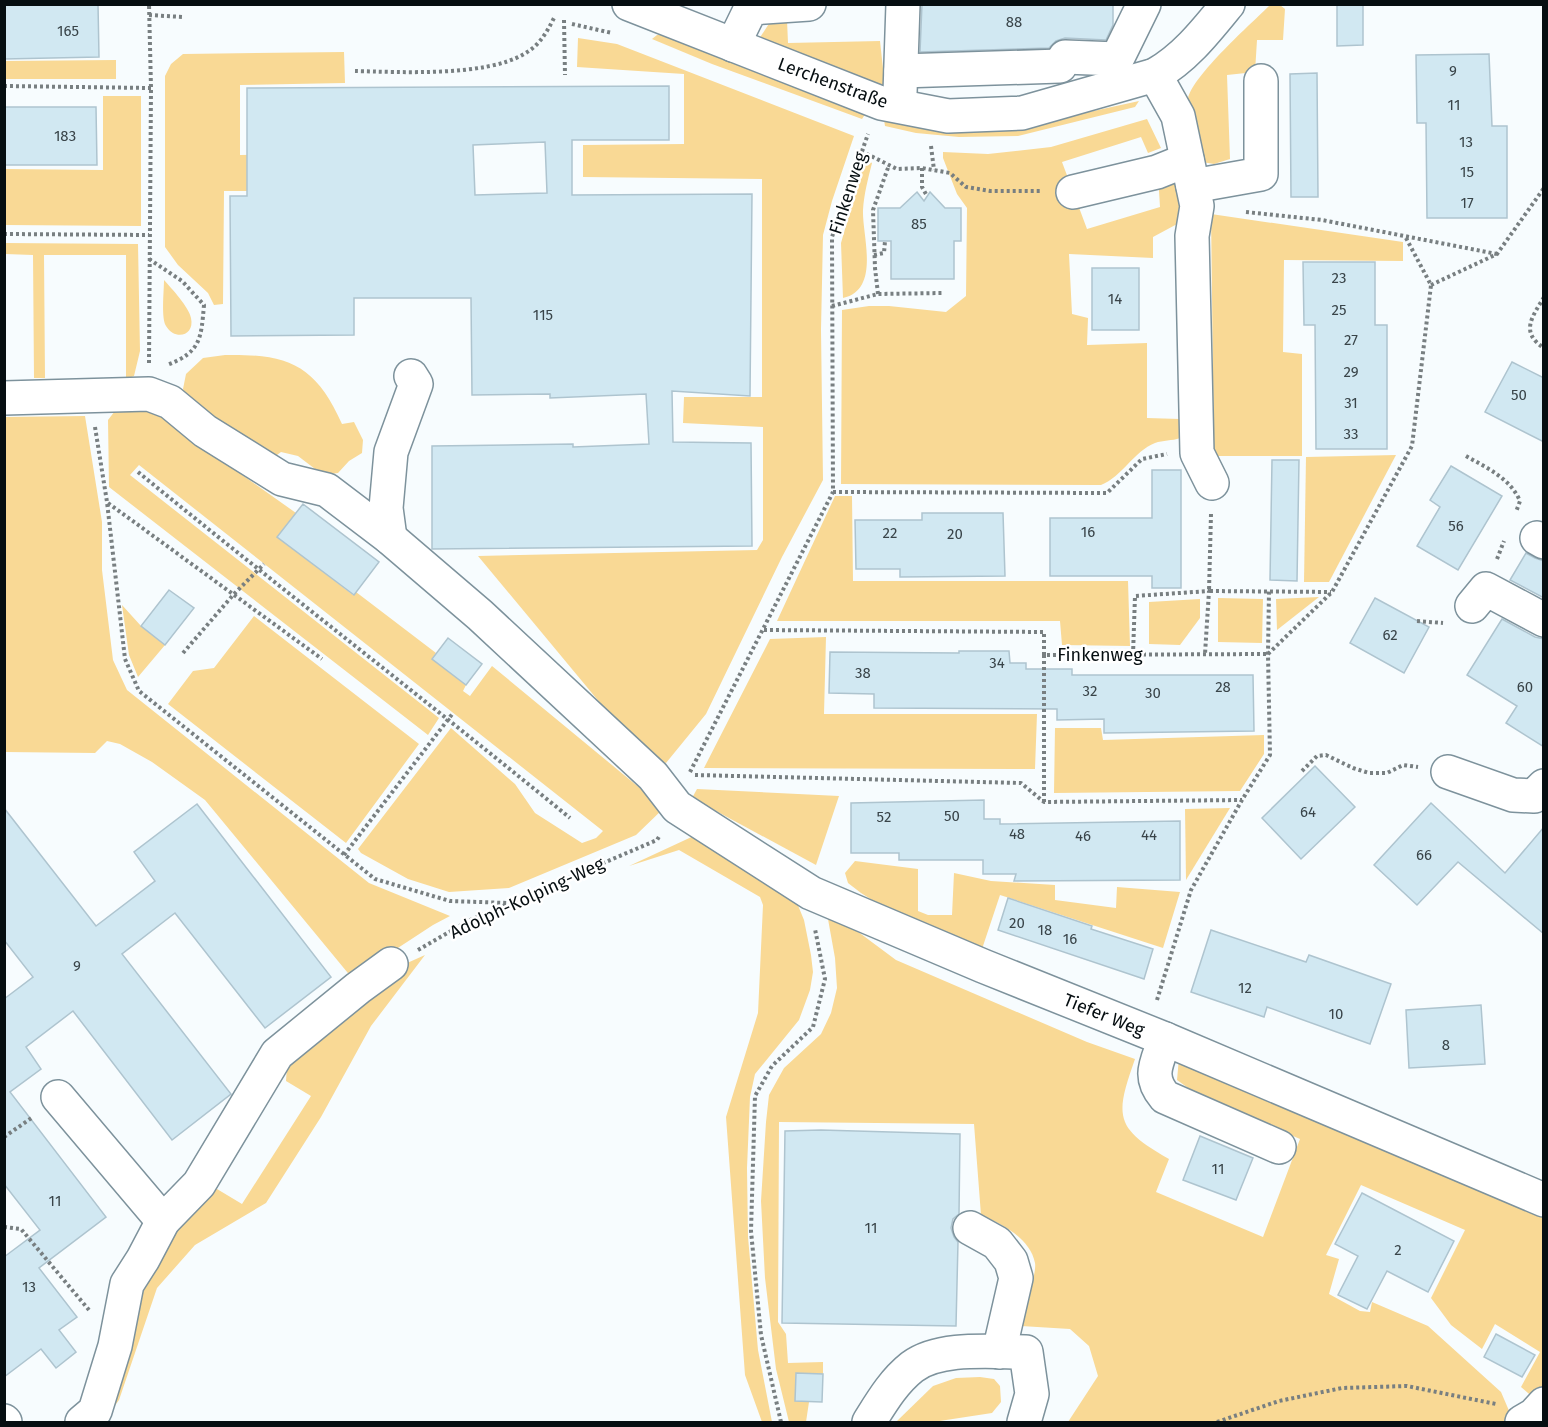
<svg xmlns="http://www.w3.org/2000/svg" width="1548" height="1427" font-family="'Fira Sans',sans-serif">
<rect width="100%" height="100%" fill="#f7fcfe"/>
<g fill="#f9d995">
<path d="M1270 5H1280L1285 9 1283 40H1257L1255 72 1227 75 1230 159 1214 164 1202 162C1197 145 1186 116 1188 99 1192 76 1252 23 1270 5Z"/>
<path d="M772 19 787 20 788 43 880 41 885 87 759 39Z"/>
<path d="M657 35H670L866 113 862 119 712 64 652 39Z"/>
<path d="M578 38 617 44 854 136 832 201 823 235 821 330 823 480 782 557 706 714 666 763 645 757 478 556 757 550 763 540V427L683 423 684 397H762V179L583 177V145L684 144V74L577 67Z"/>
<path d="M344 52 345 83 240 85V155L347 154V191H224L223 304 214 305 208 293 178 265 165 247V76L171 64 183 54Z"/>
<path d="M116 60V79H5V61Z"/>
<path d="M103 96H141V226L5 225V169L103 170Z"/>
<path d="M1139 101 1135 107 1018 136 959 137 916 133 885 126 884 120 1030 125Z"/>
<path d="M1147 119 1161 148 1148 153 1141 137 1062 162 1087 229 1160 207 1158 175 1181 185 1179 223 1153 237V258L1069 254 1072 314 1088 318 1087 345 1147 343V418L1180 419V438C1172 441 1163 440 1155 443 1134 451 1122 477 1101 485L841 484 842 310 869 306H889L946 312 966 296 967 208 957 194 943 158V152L988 154 1051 147Z"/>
<path d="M865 159 872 163C868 179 864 194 863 210 862 236 881 289 843 298L841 243Z"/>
<path d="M1211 214 1403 242V261L1284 260 1283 352 1302 354V456H1214Z"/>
<path d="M5 243 138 244 140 351 134 376 126 379V255H44L45 378H34L33 255 5 254Z"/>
<path d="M164 280C172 289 189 307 191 318 195 336 175 341 166 326 161 318 164 291 164 280Z"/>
<path d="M225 355C288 354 315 364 342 424L354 422 363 440 362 453 349 461 338 473 323 475 298 456 281 452 269 461 190 404 183 389 186 374 203 358Z"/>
<path d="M145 406 296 513 278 537 353 595 356 592 436 653 432 659 466 685 463 691 470 696 492 666 664 808 636 835 509 888 449 892 408 879 361 853 358 849 451 728 515 784 535 813 582 843 596 838 603 831 139 465 130 475 439 718 428 735 109 487 108 420 118 407Z"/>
<path d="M85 416 102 522V570L113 660 127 690 369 883 450 916 433 925 352 978 205 800 152 762 120 744 107 741 95 753 5 752V417Z"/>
<path d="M1396 455 1329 582H1304L1306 457Z"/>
<path d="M835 496H852L853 581H1128L1130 646 1062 645 1060 621H777Z"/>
<path d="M1319 597 1277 630 1276 599Z"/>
<path d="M1218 598 1263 599 1262 643 1218 642Z"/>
<path d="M1200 599V618L1180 645 1149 644V602Z"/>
<path d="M122 605 141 626 165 645 138 677 129 655Z"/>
<path d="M254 616 419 744 346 843 168 704 193 671 214 668Z"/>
<path d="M826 637 824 714H1037L1035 769 704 768 770 639Z"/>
<path d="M1055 728H1101L1103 740 1264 735V754L1240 791 1054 793Z"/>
<path d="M697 789 839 796 816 865 692 798Z"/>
<path d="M1230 808 1186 880 1185 809Z"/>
<path d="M698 834 797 903 804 920 811 955 813 972 810 990 799 1020 755 1074 750 1097 747 1168 748 1237 758 1350 772 1422H762L745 1375 726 1117 758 1013 763 905 760 897 679 850 629 866Z"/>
<path d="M855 861 918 869V911L928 915H952L954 873 991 881 1055 885V900L1116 908 1117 887 1180 892 1163 948 1000 895 982 949 910 924 861 893 848 883 845 873Z"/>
<path d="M826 908 896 960 1087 1042 1135 1059C1115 1116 1114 1128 1169 1159L1156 1192 1263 1237 1300 1139 1198 1095 1177 1080 1179 1058 1543 1218V1391L1536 1400 1521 1387 1540 1352 1495 1324 1482 1349 1451 1325 1431 1298 1465 1230 1361 1185 1326 1255 1339 1259 1329 1294 1360 1311 1370 1312 1372 1302 1428 1326 1501 1392 1513 1420 1509 1422H1068L1098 1376 1089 1346 1070 1329 1021 1326C1024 1314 1037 1272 1035 1263 1030 1238 1002 1224 981 1215L974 1124 779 1122 778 1322 786 1334 788 1363 823 1362V1374L796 1373 795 1401 809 1402 806 1422H789L776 1369 765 1278 761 1201 766 1122 769 1095 784 1068 821 1034 831 1013 837 988 835 958Z"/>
<path d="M425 955 371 1026 321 1117 266 1203 195 1245 157 1288 119 1400 103 1422 129 1313 168 1239 211 1191 217 1189 242 1204 311 1096 286 1081 287 1066 396 968Z"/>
<path d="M980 1377 994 1379 1000 1386 1001 1402 992 1413 933 1422H896L933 1386 956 1378Z"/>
</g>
<g fill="#d1e8f2" stroke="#aec4cf" stroke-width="1.5" fill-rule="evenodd">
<path d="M4 4H98L99 57 4 59Z"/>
<path d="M922 4H1113V25L1106 40 1065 38 1056 41 1049 48 920 52Z"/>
<path d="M1337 4H1363V45L1337 46Z"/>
<path d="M1489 54 1492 126H1507V218H1427L1426 123H1417L1416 55Z"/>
<path d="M1317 73 1318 197H1291L1290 74Z"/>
<path d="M669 86V140H572V195L752 194 750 396 672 391 673 442 751 443 752 546 432 549V446L573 444V447L649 444 646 394 550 398V394L472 395 471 298H354V335L231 336 230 196H247V88ZM545 142 547 193 475 195 473 145Z"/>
<path d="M4 107H96L97 165H4Z"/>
<path d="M917 192 924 201 930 192 945 208H961V241H954V279H891V241H878V208H900Z"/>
<path d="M1303 262H1375V325H1387V449H1316L1315 325H1304Z"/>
<rect x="1092" y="268" width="47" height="62"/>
<path d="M1512 362 1544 378V442L1485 412Z"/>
<path d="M1272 460H1299L1297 581 1270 580Z"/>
<path d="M1451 466 1502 496 1458 570 1417 546 1440 507 1430 500Z"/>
<path d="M1152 470H1181V588H1152V576H1050V518H1152Z"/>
<path d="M303 504 379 562 354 595 277 537Z"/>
<path d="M922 513H1003L1005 576 900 577V569H856L855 520H922Z"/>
<path d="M1526 553 1535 558 1544 561V598L1510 580Z"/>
<path d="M169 590 194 608 165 645 141 626Z"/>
<path d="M1375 598 1429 627 1404 673 1350 643Z"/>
<path d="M1502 619 1535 637 1544 639V747L1506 723 1517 706 1467 675Z"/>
<path d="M448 638 482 664 466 685 432 659Z"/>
<path d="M959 651H1009L1010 663H1026V669H1072V675H1253L1254 731 1104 733V719L1057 720V709L874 708V694L829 693 830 652 959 653Z"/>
<path d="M1315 766 1355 807 1301 859 1262 818Z"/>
<path d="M984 800V819H1000V824L1180 821V880L1014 881 1016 874H983V860H899V853H851V803Z"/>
<path d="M1431 803 1505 873 1544 827V934L1458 862 1417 905 1374 865Z"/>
<path d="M197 804 331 977 265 1028 175 913 122 954 231 1094 172 1140 73 1011 26 1047 41 1069 10 1092 106 1217 39 1268 77 1317 59 1330 76 1352 56 1368 41 1349 4 1377V1257L40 1230 4 1184V999L33 977 4 940V808L96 926 155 881 134 852Z"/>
<path d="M1008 898 1092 926 1091 929 1153 949 1144 979 998 930Z"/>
<path d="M1211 930 1306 962 1309 955 1391 984 1370 1044 1267 1007 1264 1017 1191 992Z"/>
<path d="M1481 1005 1485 1064 1409 1068 1406 1010Z"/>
<path d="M821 1130 960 1134 959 1214 953 1219 951 1228 954 1237 958 1242 956 1326 782 1323 785 1131Z"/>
<path d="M1200 1136 1253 1158 1236 1200 1183 1180Z"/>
<path d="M1362 1193 1454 1241 1428 1292 1387 1271 1367 1309 1338 1295 1358 1256 1335 1244Z"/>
<path d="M1496 1334 1535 1355 1522 1377 1484 1357Z"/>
<path d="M796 1373 823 1374 822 1402 795 1401Z"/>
</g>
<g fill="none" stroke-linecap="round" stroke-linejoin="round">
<g stroke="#7d929c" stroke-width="36">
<g id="minor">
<path d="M629 4 881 103 948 116 1022 113 1155 75C1185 58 1206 31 1228 4"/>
<path d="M733 45 751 8 809 4"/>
<path d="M1065 57 1117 59 1144 4"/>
<path d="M901 71 1060 66"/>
<path d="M1155 75 1178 116 1197 206 1192 236 1197 453 1212 483"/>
<path d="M900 93 903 4"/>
<path d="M1193 186 1261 174V81"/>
<path d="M1073 192 1157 172 1187 160"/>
<path d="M4 398 149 394 170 402 205 431 282 479 327 490 390 538 480 615 653 776 677 807 811 893 983 966 1165 1039 1544 1200"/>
<path d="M390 538 386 508 391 452 416 384 411 376"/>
<path d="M1537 538 1544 542"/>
<path d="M1472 606 1486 589 1544 620"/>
<path d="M1448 772 1513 795 1534 796 1544 786"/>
<path d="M1165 1039C1157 1063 1147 1076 1165 1097L1279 1147"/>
<path d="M58 1097 163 1221"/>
<path d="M970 1228 997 1243 1011 1261 1016 1278 999 1352"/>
<path d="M4 1421 5 1422"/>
<path d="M82 1422 95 1411 115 1346 127 1284 143 1259 163 1221 199 1184 277 1054 358 988 391 964"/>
<path d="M869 1422C881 1403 893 1382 912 1367 940 1346 992 1352 1026 1352L1032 1394 1024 1422"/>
<path d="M1522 1422 1534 1415 1544 1404"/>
</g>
</g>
<g stroke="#787f81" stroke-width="4" stroke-dasharray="3 3" stroke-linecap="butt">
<path d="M149 15 183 17"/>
<path d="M564 20 565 75"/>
<path d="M572 24 612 33"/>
<path d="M355 71C400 72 485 77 524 54 540 45 547 32 555 16"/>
<path d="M4 86 151 88"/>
<path d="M931 146 934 170"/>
<path d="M861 151 897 169 922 168 950 173 966 187 990 191H1042"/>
<path d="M922 168V187L927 196"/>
<path d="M1246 212 1322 220 1497 254"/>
<path d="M4 234 149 235"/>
<path d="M874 255 884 253 885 241"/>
<path d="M149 259 182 281 204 305C201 339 201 352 167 365"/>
<path d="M1431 285 1497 254 1544 188"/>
<path d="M878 294 875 268 873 210 889 165"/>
<path d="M1544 297C1533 316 1519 332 1544 348"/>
<path d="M832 306 878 294 943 293"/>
<path d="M149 363 151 88 149 4"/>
<path d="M95 427 107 502 125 659 139 691 375 879 450 901 508 903"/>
<path d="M1466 456C1487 468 1510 478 1520 501L1516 512"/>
<path d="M138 472C281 589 427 701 570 818"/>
<path d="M833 492 1107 493 1142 459 1167 454"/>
<path d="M108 503 322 659"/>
<path d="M1211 514 1209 591 1331 592"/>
<path d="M1497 559 1504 541"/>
<path d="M1417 621 1443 623"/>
<path d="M764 630 1044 632V655L1268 654"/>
<path d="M183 653 234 594 264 564"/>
<path d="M1268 654 1332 592 1412 446 1431 285 1406 238"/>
<path d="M1044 655V802"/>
<path d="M1133 655 1135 596 1209 591 1205 654"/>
<path d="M1302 771 1317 756 1326 755 1353 768 1369 773H1387L1403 765 1418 767"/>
<path d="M690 772 833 492 832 237 868 134"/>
<path d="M695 775 1021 783 1044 802 1242 800"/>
<path d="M344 855 453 713"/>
<path d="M418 950 468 921 657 840 660 835"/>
<path d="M1157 1000 1191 890 1242 800 1270 755 1268 654 1269 591"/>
<path d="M4 1137 33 1117"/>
<path d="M4 1227 21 1229 89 1310"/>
<path d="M781 1422 761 1335 751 1231 755 1096 772 1066 813 1027 825 979 815 929"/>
<path d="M1217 1422 1279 1401 1342 1388 1407 1386 1496 1404"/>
</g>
<use href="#minor" stroke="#fff" stroke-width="33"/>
</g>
<g text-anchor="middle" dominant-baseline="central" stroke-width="5" stroke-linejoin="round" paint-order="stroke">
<g font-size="15" fill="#394449">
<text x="1014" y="22">88</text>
<text x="68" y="31">165</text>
<text x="1453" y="71">9</text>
<text x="1454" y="105">11</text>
<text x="65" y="136">183</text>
<text x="1466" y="142">13</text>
<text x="1467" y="172">15</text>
<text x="1467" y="203">17</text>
<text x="919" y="224">85</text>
<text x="1339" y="278">23</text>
<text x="1115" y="299">14</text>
<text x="1339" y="310">25</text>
<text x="543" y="315">115</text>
<text x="1351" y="340">27</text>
<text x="1351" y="372">29</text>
<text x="1519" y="395">50</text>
<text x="1351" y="403">31</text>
<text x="1351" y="434">33</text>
<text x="1456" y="526">56</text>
<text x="1088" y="532">16</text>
<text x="890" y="533">22</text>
<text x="955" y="534">20</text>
<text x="1390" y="635">62</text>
<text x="997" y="663">34</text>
<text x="863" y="673">38</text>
<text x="1223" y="687">28</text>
<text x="1525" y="687">60</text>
<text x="1090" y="691">32</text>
<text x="1153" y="693">30</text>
<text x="1308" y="812">64</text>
<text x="952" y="816">50</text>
<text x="884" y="817">52</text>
<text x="1017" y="834">48</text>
<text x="1149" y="835">44</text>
<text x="1083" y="836">46</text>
<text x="1424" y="855">66</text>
<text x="1017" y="923">20</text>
<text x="1045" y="930">18</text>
<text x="1070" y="939">16</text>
<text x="77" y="966">9</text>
<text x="1245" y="988">12</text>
<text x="1336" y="1014">10</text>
<text x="1446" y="1045">8</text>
<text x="1218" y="1169">11</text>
<text x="55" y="1201">11</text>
<text x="871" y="1228">11</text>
<text x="1398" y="1250">2</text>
<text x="29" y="1287">13</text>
</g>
<g font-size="18" fill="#060e11" stroke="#fff">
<text transform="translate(833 83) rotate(20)">Lerchenstraße</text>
<text transform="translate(848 193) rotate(-72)">Finkenweg</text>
<text x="1100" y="655">Finkenweg</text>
<text transform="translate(527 898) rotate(-25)">Adolph-Kolping-Weg</text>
<text transform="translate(1104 1015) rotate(22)">Tiefer Weg</text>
</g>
</g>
<rect width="1548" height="1427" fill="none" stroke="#060e11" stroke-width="12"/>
</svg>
